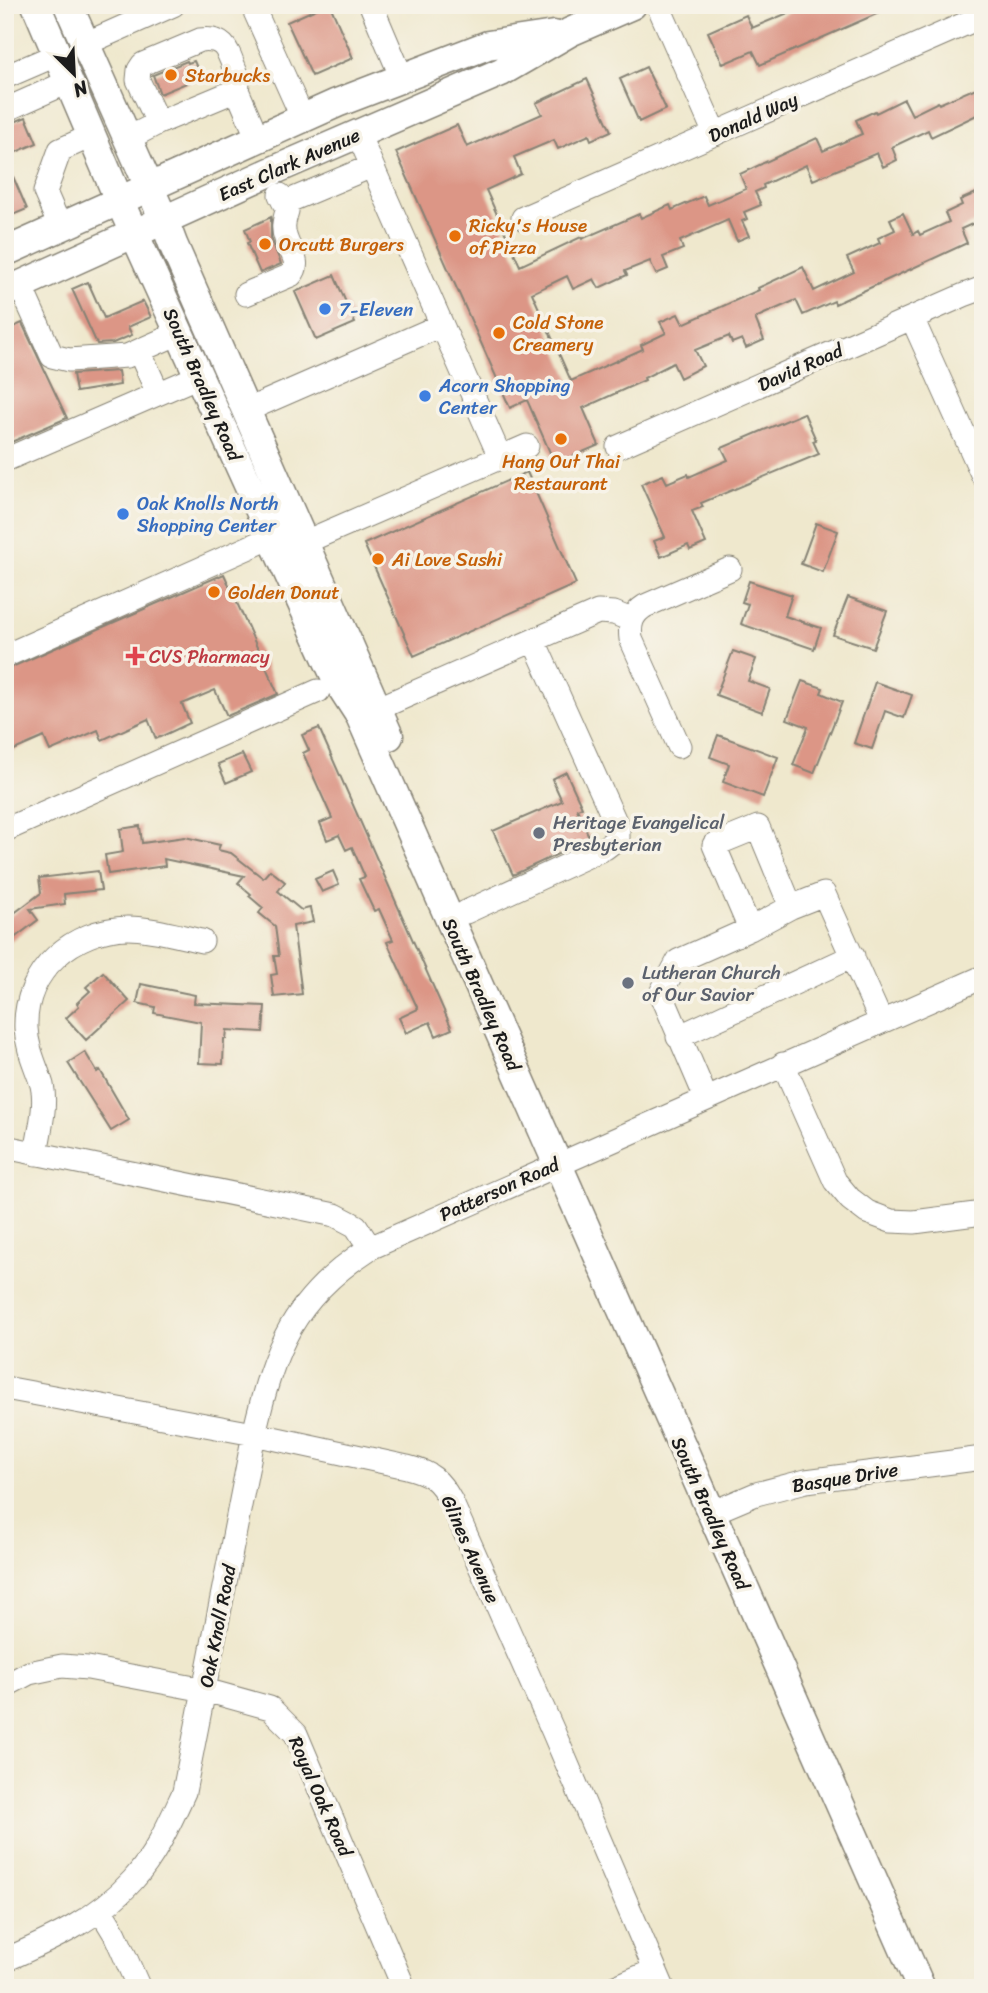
<svg xmlns="http://www.w3.org/2000/svg" width="988" height="1993" font-family="Sriracha,sans-serif">
  <rect width="100%" height="100%" fill="#f7f3e8"/>
  <filter id="ink" filterUnits="userSpaceOnUse"><feTurbulence type="fractalNoise" baseFrequency=".0143" numOctaves="2"/><feDisplacementMap in="SourceGraphic" scale="14" xChannelSelector="R" yChannelSelector="G"/><feConvolveMatrix kernelMatrix="1 2 1 2 8 2 1 2 1" color-interpolation-filters="sRGB"/></filter>
  <filter id="wash" filterUnits="userSpaceOnUse"><feTurbulence type="fractalNoise" baseFrequency=".00686" numOctaves="4" result="noise"/><feDisplacementMap in="SourceGraphic" scale="28" xChannelSelector="R" yChannelSelector="G"/><feGaussianBlur stdDeviation="1.57" result="paint"/><feColorMatrix in="noise" values="0 0 0 0 0 0 0 0 0 0 0 0 0 0 0 0 0 1.4 0 .05"/><feComposite in="paint" operator="in"/></filter>
  <g filter="url(#wash)">
    <rect width="100%" height="100%" fill="#efe8cd"/>
    <g id="blocks">
      <!-- building -->
      <path fill="#dc9686" d="M 325,5 L 330,5 L 353,58 L 312,76 L 287,22 Z
        M 807,5 L 897,5 L 760,65 L 753,51 L 723,64 L 708,32 L 746,15 L 752,28 Z
        M 187,61 L 188,63 L 194,61 L 201,77 L 160,94 L 153,75 Z
        M 646,67 L 666,109 L 639,122 L 620,79 Z
        M 587,79 L 611,131 L 591,140 L 589,135 L 558,149 L 554,140 L 514,157 L 521,174 L 486,190 L 520,266 L 581,237 L 582,239 L 639,214 L 641,218 L 670,205 L 672,210 L 704,196 L 708,205 L 746,189 L 740,174 L 817,138 L 823,151 L 862,134 L 856,120 L 875,111 L 876,113 L 904,99 L 912,115 L 938,102 L 939,104 L 983,85 L 983,112 L 931,137 L 928,130 L 892,147 L 897,160 L 883,167 L 877,153 L 813,180 L 806,165 L 763,185 L 764,188 L 755,192 L 761,205 L 744,212 L 747,219 L 742,221 L 749,236 L 737,241 L 728,220 L 680,241 L 683,249 L 663,257 L 668,269 L 656,274 L 650,261 L 625,271 L 627,275 L 599,288 L 594,279 L 573,289 L 567,276 L 532,293 L 571,381 L 643,349 L 641,345 L 666,333 L 660,322 L 678,314 L 683,324 L 759,290 L 758,288 L 803,267 L 814,291 L 854,272 L 847,258 L 880,243 L 878,238 L 895,230 L 890,219 L 903,213 L 913,234 L 918,231 L 920,235 L 949,222 L 945,213 L 962,205 L 960,200 L 983,190 L 983,219 L 961,229 L 967,243 L 835,304 L 834,301 L 803,315 L 796,300 L 755,318 L 764,340 L 746,348 L 742,339 L 732,343 L 729,336 L 695,350 L 703,366 L 680,378 L 673,363 L 644,378 L 645,380 L 583,408 L 599,445 L 555,464 L 527,400 L 510,408 L 396,152 L 457,125 L 467,147 L 542,114 L 536,103 Z
        M 26,117 L 37,143 L 5,157 L 5,126 Z
        M 5,158 L 27,209 L 10,216 L 5,206 Z
        M 271,217 L 271,238 L 281,264 L 260,273 L 247,243 L 250,242 L 245,229 Z
        M 334,275 L 355,323 L 316,340 L 295,292 Z
        M 88,282 L 104,318 L 143,301 L 151,317 L 128,327 L 132,335 L 113,343 L 97,344 L 72,289 Z
        M 22,323 L 67,418 L 9,443 L 5,435 L 5,331 Z
        M 118,371 L 120,385 L 76,392 L 73,374 Z
        M 804,413 L 816,440 L 813,441 L 819,454 L 701,503 L 703,507 L 692,511 L 706,543 L 690,550 L 688,545 L 661,557 L 654,541 L 665,537 L 641,484 L 663,475 L 667,483 L 688,474 L 689,477 L 728,460 L 722,448 Z
        M 527,472 L 576,584 L 414,656 L 364,544 Z
        M 816,523 L 838,531 L 823,572 L 801,564 Z
        M 224,574 L 278,694 L 227,716 L 215,690 L 182,704 L 190,723 L 156,739 L 148,719 L 102,740 L 98,730 L 50,751 L 44,737 L 5,754 L 5,670 Z
        M 749,581 L 792,595 L 785,616 L 821,628 L 814,649 L 741,624 L 748,604 L 742,602 Z
        M 848,597 L 887,611 L 873,648 L 833,635 Z
        M 733,651 L 756,659 L 748,681 L 770,689 L 762,712 L 716,695 Z
        M 802,681 L 823,688 L 821,693 L 842,702 L 814,773 L 793,765 L 808,727 L 787,719 Z
        M 875,682 L 912,695 L 904,718 L 885,711 L 872,749 L 854,743 Z
        M 319,728 L 452,1029 L 436,1036 L 430,1022 L 406,1033 L 399,1018 L 418,1009 L 387,942 L 393,940 L 379,909 L 374,911 L 359,879 L 365,877 L 352,847 L 346,850 L 339,835 L 327,840 L 320,823 L 332,818 L 303,753 L 309,750 L 302,735 Z
        M 718,735 L 778,757 L 763,797 L 723,782 L 729,764 L 710,757 Z
        M 242,754 L 251,772 L 226,783 L 218,764 Z
        M 566,772 L 582,807 L 577,809 L 590,839 L 513,875 L 493,831 L 562,801 L 552,779 Z
        M 140,826 L 142,843 L 185,837 L 220,845 L 218,850 L 231,853 L 263,878 L 270,870 L 285,882 L 278,891 L 301,910 L 310,908 L 313,922 L 293,926 L 302,994 L 274,997 L 271,975 L 277,974 L 274,956 L 279,956 L 275,926 L 259,913 L 263,908 L 249,896 L 251,894 L 238,883 L 244,876 L 164,859 L 165,866 L 108,874 L 105,855 L 123,852 L 120,829 Z
        M 98,871 L 101,890 L 64,894 L 65,904 L 30,909 L 38,920 L 5,945 L 5,920 L 41,893 L 39,878 Z
        M 333,871 L 339,885 L 322,892 L 315,879 Z
        M 103,972 L 129,1001 L 86,1040 L 66,1018 L 79,1006 L 77,1003 L 90,991 L 86,987 Z
        M 141,984 L 195,995 L 194,1003 L 265,1006 L 263,1032 L 227,1030 L 226,1039 L 224,1039 L 223,1064 L 199,1063 L 201,1022 L 154,1013 L 155,1007 L 137,1003 Z
        M 85,1052 L 97,1072 L 100,1070 L 129,1120 L 111,1131 L 68,1063 Z"/>
    </g>
  </g>
  <g filter="url(#ink)">
    <use href="#blocks" fill-opacity="0" stroke="#868274" stroke-width="2"/>
    <g fill="none" stroke-linecap="round" stroke-linejoin="round">
      <defs>
        <path id="minor" d="M 252,5 L 303,119
          M 371,5 L 402,78
          M 658,5 L 715,134
          M 85,44 L 173,5
          M 5,77 L 56,55
          M 5,110 L 68,82
          M 158,123 L 138,80 L 139,70 L 143,64 L 200,40 C 223,37 227,48 234,67 C 238,76 239,80 237,90
          M 358,134 L 500,457
          M 127,139 L 158,123 L 237,90 L 258,139
          M 280,195 L 284,203 L 372,166
          M 523,218 L 983,16
          M 61,229 L 45,192 L 60,150 L 91,136
          M 20,285 L 52,356 L 69,360 L 127,356 L 179,333
          M 246,294 L 291,275 C 302,263 290,252 286,239 C 282,229 284,221 287,211
          M 912,318 L 983,476
          M 139,351 L 158,393
          M 247,410 L 442,325
          M 618,447 L 964,295 L 983,288
          M 5,460 L 199,376
          M 305,542 L 527,446
          M 5,656 L 272,537
          M 363,715 L 598,612 L 614,613 L 631,620
          M 679,746 L 631,639 C 629,624 632,614 645,606 L 730,569
          M 5,830 L 318,691
          M 466,912 L 605,848 L 618,838 L 618,828 L 534,641
          M 750,929 L 714,845 L 758,827 L 791,907
          M 678,1037 L 853,956
          M 783,1064 L 835,1181 L 850,1199 L 867,1212 L 891,1221 L 914,1222 L 983,1213
          M 706,1098 L 661,993 L 678,961 L 750,929 L 791,907 L 824,894 L 881,1021
          M 5,1147 L 335,1215 L 356,1226 L 370,1248 L 983,977
          M 36,1154 C 39,1133 47,1106 42,1085 C 36,1066 27,1049 26,1028 C 24,971 73,929 128,928 C 152,928 178,936 202,941
          M 5,1388 L 254,1434 L 407,1467 C 431,1473 439,1479 451,1501 L 553,1731 L 663,1988
          M 711,1513 L 756,1494 L 806,1481 L 983,1458
          M 5,1686 L 29,1673 L 62,1666 L 88,1668 L 205,1690 L 270,1708 L 296,1734 L 404,1988
          M 101,1911 L 115,1934 L 139,1988
          M 5,1960 C 51,1940 98,1919 133,1880 C 156,1855 170,1822 184,1792 L 254,1434 C 274,1347 293,1298 370,1248
          M 613,1988 L 655,1970"/>
        <path id="major" d="M 36,5 L 119,200 L 328,661 L 338,682 L 360,716 L 921,1988
          M 68,5 L 164,220 L 173,244 L 389,736
          M 5,252 L 337,103 L 488,45 L 554,35
          M 5,292 L 270,172 L 501,72 L 570,32 L 632,5"/>
      </defs>
      <!-- minor casing -->
      <use href="#minor" stroke="#868274" stroke-width="25"/>
      <!-- major casing -->
      <use href="#major" stroke="#868274" stroke-width="31"/>
      <!-- minor -->
      <use href="#minor" stroke="#fff" stroke-width="23"/>
      <!-- major -->
      <use href="#major" stroke="#fff" stroke-width="28"/>
    </g>
  </g>
  <!-- markers -->
  <g fill="#e8710a" stroke="#f7f3e8" stroke-width="2.5">
    <circle cx="171" cy="75" r="7"/>
    <circle cx="455" cy="236" r="7"/>
    <circle cx="265" cy="244" r="7"/>
    <circle cx="499" cy="333" r="7"/>
    <circle cx="561" cy="439" r="7"/>
    <circle cx="378" cy="559" r="7"/>
    <circle cx="214" cy="592" r="7"/>
  </g>
  <g fill="#3f7fe0" stroke="#f7f3e8" stroke-width="2.5">
    <circle cx="325" cy="309" r="7"/>
    <circle cx="425" cy="396" r="7"/>
    <circle cx="123" cy="514" r="7"/>
  </g>
  <path fill="#e0444e" stroke="#f7f3e8" stroke-width="2.5" d="M131.5 645.5h7v7h7v7h-7v7h-7v-7h-7v-7h7z"/>
  <g fill="#6b7280" stroke="#f7f3e8" stroke-width="2.5">
    <circle cx="539" cy="833" r="7"/>
    <circle cx="628" cy="983" r="7"/>
  </g>
  <g text-anchor="middle" stroke-width="7" stroke-linejoin="round" paint-order="stroke">
    <!-- food labels -->
    <g font-size="19" fill="#c56008" stroke="#f7f3e8" text-anchor="start">
      <text x="185" y="82">Starbucks</text>
      <text x="469" y="232">Ricky's House<tspan x="469" dy="22">of Pizza</tspan></text>
      <text x="279" y="251">Orcutt Burgers</text>
      <text x="513" y="329">Cold Stone<tspan x="513" dy="22">Creamery</tspan></text>
      <text x="561" y="468" text-anchor="middle">Hang Out Thai<tspan x="561" dy="22">Restaurant</tspan></text>
      <text x="392" y="566">Ai Love Sushi</text>
      <text x="228" y="599">Golden Donut</text>
    </g>
    <!-- street labels -->
    <g font-size="19" fill="#1c1c1c" stroke="#f7f3e8">
      <text transform="translate(753 117) rotate(-24)" y="7">Donald Way</text>
      <text transform="translate(289 164) rotate(-24)" y="7">East Clark Avenue</text>
      <text transform="translate(800 367) rotate(-24)" y="7">David Road</text>
      <text transform="translate(203 384) rotate(66)" y="7">South Bradley Road</text>
      <text transform="translate(482 994) rotate(66)" y="7">South Bradley Road</text>
      <text transform="translate(499 1189) rotate(-24)" y="7">Patterson Road</text>
      <text transform="translate(845 1477) rotate(-9)" y="7">Basque Drive</text>
      <text transform="translate(711 1513) rotate(66)" y="7">South Bradley Road</text>
      <text transform="translate(471 1549) rotate(66)" y="7">Glines Avenue</text>
      <text transform="translate(217 1626) rotate(-79)" y="7">Oak Knoll Road</text>
      <text transform="translate(321 1796) rotate(66)" y="7">Royal Oak Road</text>
    </g>
    <!-- shop labels -->
    <g font-size="19" fill="#366cbe" stroke="#f7f3e8" text-anchor="start">
      <text x="339" y="316">7-Eleven</text>
      <text x="439" y="392">Acorn Shopping<tspan x="439" dy="22">Center</tspan></text>
      <text x="137" y="510">Oak Knolls North<tspan x="137" dy="22">Shopping Center</tspan></text>
    </g>
    <!-- health labels -->
    <g font-size="19" fill="#be3a42" stroke="#f7f3e8" text-anchor="start">
      <text x="149" y="663">CVS Pharmacy</text>
    </g>
    <!-- worship labels -->
    <g font-size="19" fill="#5b616d" stroke="#f7f3e8" text-anchor="start">
      <text x="553" y="829">Heritage Evangelical<tspan x="553" dy="22">Presbyterian</tspan></text>
      <text x="642" y="979">Lutheran Church<tspan x="642" dy="22">of Our Savior</tspan></text>
    </g>
  </g>
  <!-- margin -->
  <rect width="988" height="1993" fill="none" stroke="#f7f3e8" stroke-width="28"/>
  <!-- north arrow -->
  <g transform="translate(74 74) rotate(156)" stroke="#f7f3e8" stroke-width="5" paint-order="stroke">
  <path d="M0-5L12 26L0 18L-12 26Z" fill="#1c1c1c"/>
  <text y="-10" font-size="19" font-weight="bold" text-anchor="middle" fill="#1c1c1c">N</text>
  </g>
</svg>
